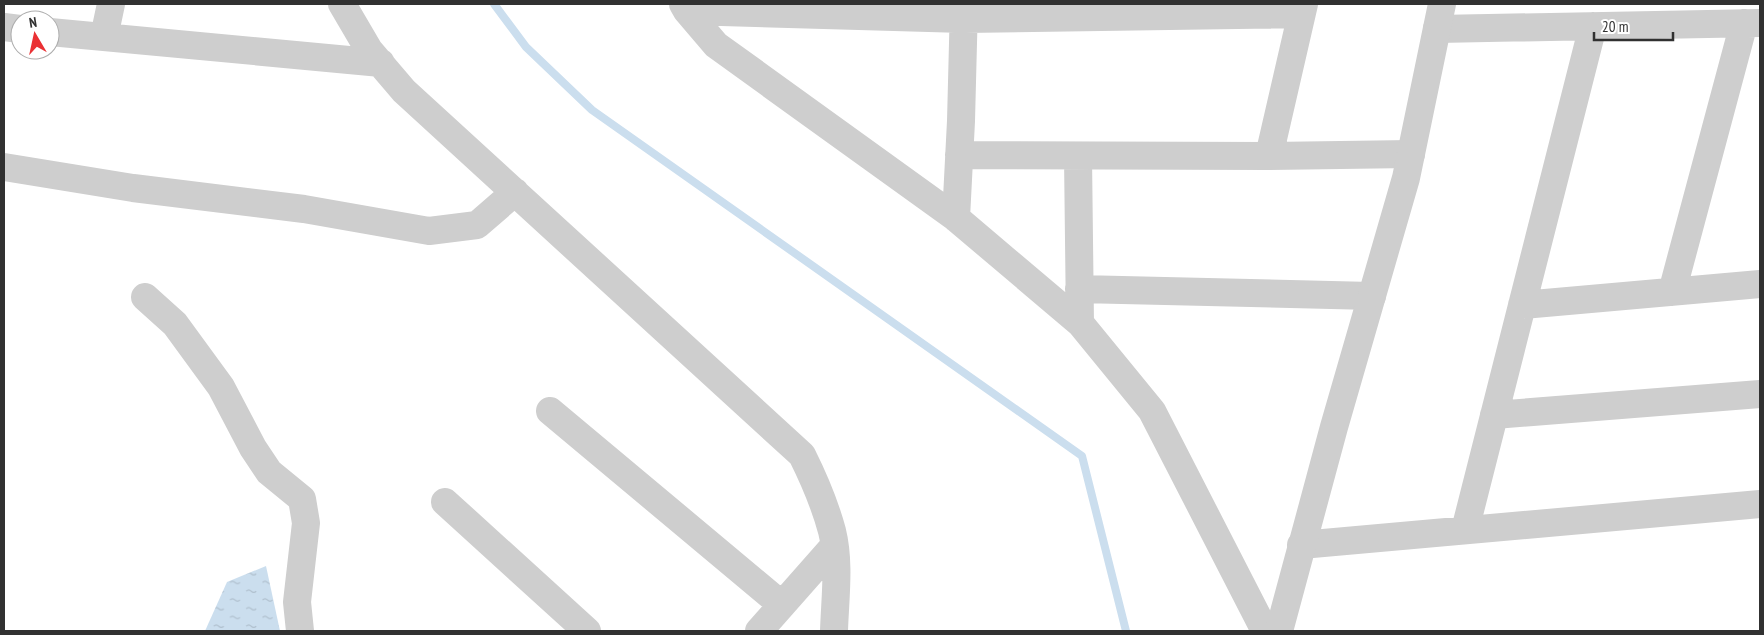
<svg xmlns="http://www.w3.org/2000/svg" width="1764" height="635" font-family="'PT Sans Narrow',sans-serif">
  <defs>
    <pattern id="water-ripples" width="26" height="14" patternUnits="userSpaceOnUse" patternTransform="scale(1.25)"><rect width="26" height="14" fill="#cbdeee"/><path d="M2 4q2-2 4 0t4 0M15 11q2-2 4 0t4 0" fill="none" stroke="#afbfcd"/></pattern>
  </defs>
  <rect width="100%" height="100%" fill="#fff"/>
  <!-- water -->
  <path fill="url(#water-ripples)" d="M 266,566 L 280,631 L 205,631 L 227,582 Z"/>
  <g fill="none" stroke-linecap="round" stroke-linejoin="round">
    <!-- stream -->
    <path stroke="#cbdeee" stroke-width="8" d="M 494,4 L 526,47 L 592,110 L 1082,456 L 1126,631"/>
    <!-- minor -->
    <path stroke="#cecece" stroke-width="28" d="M 342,4 L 369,50 L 404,91 L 802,455 C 814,479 825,505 832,531 C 840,563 835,598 834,631
      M 683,4 L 687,11 L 716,45 L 956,218 L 1080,323
      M 687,11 L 964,19 L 1301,14
      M 4,27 L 20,29
      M 1437,29 L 1760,23
      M 50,32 L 381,63
      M 104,37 L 111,4
      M 959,155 L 1269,156 L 1304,4
      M 1078,156 L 1080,323 L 1152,411 L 1265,631
      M 1269,156 L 1411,154
      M 4,167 L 133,188 L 304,209 L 429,231 L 477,225 L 515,192
      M 956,218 L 961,121 L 964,4
      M 1079,289 L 1372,296
      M 1672,292 L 1744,23
      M 145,297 L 175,324 L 221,387 L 253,448 L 269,472 L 302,499 L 306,523 L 297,602 L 300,631
      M 1522,305 L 1760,284
      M 550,411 L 782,605
      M 1494,415 L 1760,394
      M 445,502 L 587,631
      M 1465,530 L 1593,26
      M 1301,545 L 1760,504
      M 759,631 L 834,546"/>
    <!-- tertiary -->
    <path stroke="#cecece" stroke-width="28" d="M 1279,631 L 1334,427 L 1406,178 L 1442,4"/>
  </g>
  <!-- border -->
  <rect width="1764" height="635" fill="none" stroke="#313131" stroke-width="10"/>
  <!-- north arrow -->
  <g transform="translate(35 35) rotate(351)"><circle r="24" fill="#ffffff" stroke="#adadad"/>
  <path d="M0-4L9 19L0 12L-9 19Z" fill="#ea3134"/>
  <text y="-8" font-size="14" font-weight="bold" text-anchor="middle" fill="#313131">N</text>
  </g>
  <!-- scale -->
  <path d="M1594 32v8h79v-8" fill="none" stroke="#313131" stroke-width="2.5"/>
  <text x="1602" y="32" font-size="15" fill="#313131" stroke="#ffffff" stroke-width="4" paint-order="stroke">20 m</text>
</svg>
